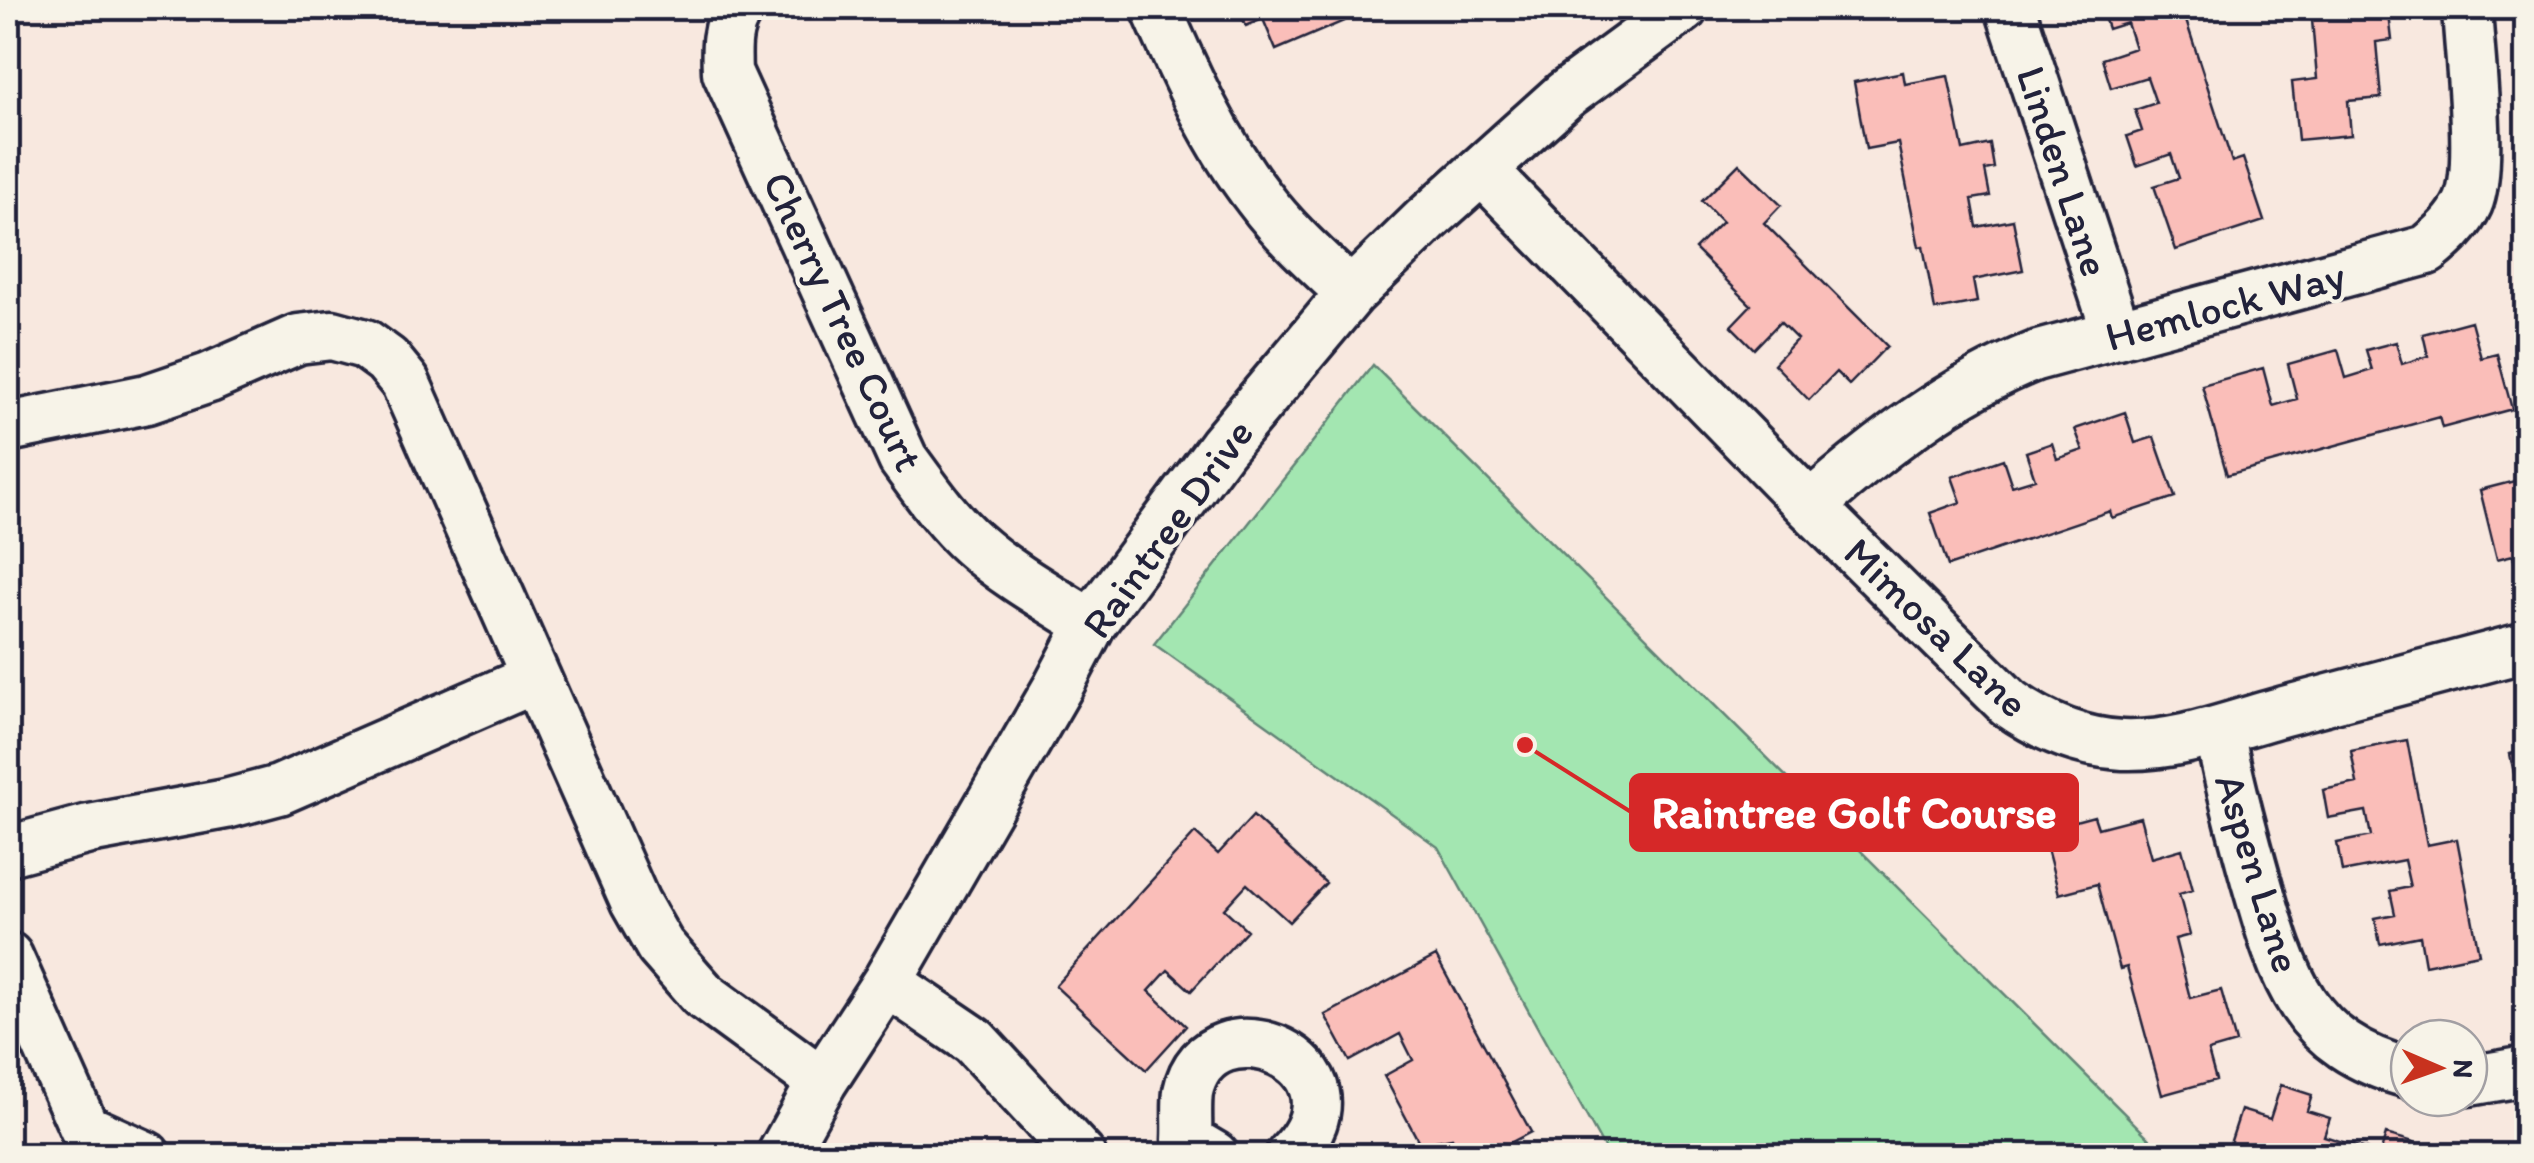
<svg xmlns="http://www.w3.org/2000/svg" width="2534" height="1163" font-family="Itim,sans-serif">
  <rect width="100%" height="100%" fill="#f8e8df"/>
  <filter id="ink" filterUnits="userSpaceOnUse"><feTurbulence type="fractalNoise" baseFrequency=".01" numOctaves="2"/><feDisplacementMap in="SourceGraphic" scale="20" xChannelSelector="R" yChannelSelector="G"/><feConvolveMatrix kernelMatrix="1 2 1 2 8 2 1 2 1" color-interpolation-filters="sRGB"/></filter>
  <g filter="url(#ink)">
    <!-- green -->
    <path fill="#a3e6b1" stroke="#628476" stroke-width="2.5" d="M 1373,365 L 2166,1155 L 1608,1155 L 1438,847 L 1154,644 Z"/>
    <!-- building -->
    <path fill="#fabeb9" stroke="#22223b" stroke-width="2.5" d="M 1238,8 L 1354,8 L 1358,15 L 1276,50 L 1263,19 L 1246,26 Z
      M 2101,8 L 2182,8 L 2232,162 L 2243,158 L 2264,221 L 2176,250 L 2154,186 L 2179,178 L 2171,154 L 2137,166 L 2127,136 L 2142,131 L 2135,110 L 2156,103 L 2147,77 L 2111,88 L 2102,59 L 2135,48 L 2127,23 L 2108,29 Z
      M 2311,8 L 2372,8 L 2373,15 L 2389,14 L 2392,40 L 2376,42 L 2381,98 L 2348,101 L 2351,135 L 2298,140 L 2292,82 L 2317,79 Z
      M 1903,72 L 1905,84 L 1948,76 L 1963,150 L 1990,144 L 1994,168 L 1985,170 L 1990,196 L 1972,199 L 1977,227 L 2013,220 L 2023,270 L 1973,280 L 1977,302 L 1935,310 L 1923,246 L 1919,247 L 1898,143 L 1866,149 L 1854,82 Z
      M 1739,164 L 1781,205 L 1764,223 L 1887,346 L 1849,385 L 1836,372 L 1809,400 L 1774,364 L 1797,339 L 1780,322 L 1754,349 L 1731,326 L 1751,305 L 1695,249 L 1722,222 L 1702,201 Z
      M 2471,321 L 2481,358 L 2497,354 L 2512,409 L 2442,428 L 2439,417 L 2227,475 L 2202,385 L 2263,368 L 2273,406 L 2297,399 L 2288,364 L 2338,350 L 2346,378 L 2372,370 L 2366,350 L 2396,342 L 2402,364 L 2428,356 L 2423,334 Z
      M 2125,412 L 2135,443 L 2154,437 L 2175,497 L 2112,518 L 2110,511 L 1948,566 L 1930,513 L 1961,502 L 1952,477 L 2003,459 L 2012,486 L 2035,479 L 2026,452 L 2052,443 L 2057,459 L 2083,450 L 2075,429 Z
      M 2526,478 L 2526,575 L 2518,577 L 2513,555 L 2497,559 L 2480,490 Z
      M 2407,740 L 2427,845 L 2457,839 L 2479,954 L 2425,965 L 2420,936 L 2380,944 L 2375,918 L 2395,914 L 2390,891 L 2410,887 L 2404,860 L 2342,872 L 2337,843 L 2371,836 L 2366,811 L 2328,818 L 2323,790 L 2357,783 L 2351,751 Z
      M 2526,750 L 2526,805 L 2521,807 L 2510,754 Z
      M 1253,816 L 1326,883 L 1289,922 L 1247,884 L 1224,909 L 1247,930 L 1191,991 L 1168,970 L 1149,991 L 1186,1026 L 1146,1070 L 1055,986 L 1195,833 L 1218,854 Z
      M 2094,816 L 2098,828 L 2140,817 L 2151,858 L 2182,849 L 2193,890 L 2179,894 L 2190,935 L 2175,939 L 2190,998 L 2221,990 L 2236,1043 L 2208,1051 L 2216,1080 L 2162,1095 L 2127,967 L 2120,969 L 2097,884 L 2059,894 L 2042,830 Z
      M 1436,956 L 1531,1132 L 1506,1145 L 1511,1156 L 1462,1156 L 1452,1138 L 1420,1144 L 1384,1076 L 1413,1060 L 1400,1034 L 1350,1061 L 1325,1015 Z
      M 2281,1085 L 2312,1095 L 2307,1111 L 2330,1118 L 2324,1136 L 2380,1154 L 2386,1134 L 2414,1142 L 2410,1156 L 2226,1156 L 2241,1110 L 2270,1119 Z
      M 2526,1141 L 2526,1156 L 2517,1156 L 2515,1144 Z"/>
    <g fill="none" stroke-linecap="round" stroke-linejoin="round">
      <defs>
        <path id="minor" d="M 739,8 C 725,27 726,49 727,72 L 903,459 C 925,489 946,520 973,544 C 1009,576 1051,599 1091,624
          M 1156,8 C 1185,74 1214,140 1259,198 C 1285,233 1319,263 1351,293
          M 2010,8 L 2117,334
          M 1483,171 L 1810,506 L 2009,703 C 2043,727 2080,743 2123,745 C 2180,747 2234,724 2288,710 C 2367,689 2447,668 2526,647
          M 8,427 L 147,399 L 209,378 L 298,339 L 332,335 L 365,344 L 387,360 L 405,382 L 635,902 L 660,946 L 703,995 L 822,1082
          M 1810,506 C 1878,447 1951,389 2035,356 L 2427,250 C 2443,237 2459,223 2468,203 C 2484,166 2469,53 2467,8
          M 2219,731 C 2229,782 2242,831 2256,881 C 2283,976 2302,1046 2409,1073
          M 8,851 L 89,829 L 226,804 L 279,790 L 536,678
          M 8,957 L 84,1128 L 146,1156
          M 887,982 L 974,1041 L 1081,1156
          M 2469,1081 L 2526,1071
          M 781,1156 L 822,1082 L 887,982 L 1059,685 L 1091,624 L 1222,447 L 1351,293 L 1426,220 L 1565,95 L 1683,8
          M 1214,1156 L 1187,1140 C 1188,1125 1186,1107 1188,1092 C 1208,993 1380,1063 1290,1156"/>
      </defs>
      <!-- minor casing -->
      <use href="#minor" stroke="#22223b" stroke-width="55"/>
      <!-- minor -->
      <use href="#minor" stroke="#f7f3e8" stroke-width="48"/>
    </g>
  </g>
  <g text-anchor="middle" stroke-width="8" stroke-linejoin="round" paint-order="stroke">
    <!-- street labels -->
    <g font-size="42" fill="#22223b" stroke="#f7f3e8">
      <text transform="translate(2064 171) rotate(72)" y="15">Linden Lane</text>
      <text transform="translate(2225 305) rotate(-15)" y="15">Hemlock Way</text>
      <text transform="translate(844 321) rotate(65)" y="15">Cherry Tree Court</text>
      <text transform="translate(1167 528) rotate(-54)" y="15">Raintree Drive</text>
      <text transform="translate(1937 627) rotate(44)" y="15">Mimosa Lane</text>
      <text transform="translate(2259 873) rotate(73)" y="15">Aspen Lane</text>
    </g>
  </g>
  <!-- callouts -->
  <path fill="none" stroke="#d62828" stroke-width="4" d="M1525 745L1631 812"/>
  <circle fill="#d62828" stroke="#f7f3e8" stroke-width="4" cx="1525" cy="745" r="10"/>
  <rect fill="#d62828" stroke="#d62828" stroke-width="4" x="1631" y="775" width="446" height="75" rx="10"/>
  <g font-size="45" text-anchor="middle" font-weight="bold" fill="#fff">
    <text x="1854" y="828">Raintree Golf Course</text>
  </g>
  <!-- margin -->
  <rect width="2534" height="1163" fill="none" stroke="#f7f3e8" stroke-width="40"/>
  <rect x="20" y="20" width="2494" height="1123" fill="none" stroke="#22223b" stroke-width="4" filter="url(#ink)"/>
  <!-- north arrow -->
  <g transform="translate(2439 1068) rotate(92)"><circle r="48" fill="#f7f3e8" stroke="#a29fa3" stroke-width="2.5"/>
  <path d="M0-8L18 38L0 25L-18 38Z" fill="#c8321e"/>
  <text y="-15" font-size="28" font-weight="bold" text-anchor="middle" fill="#22223b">N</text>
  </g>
</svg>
